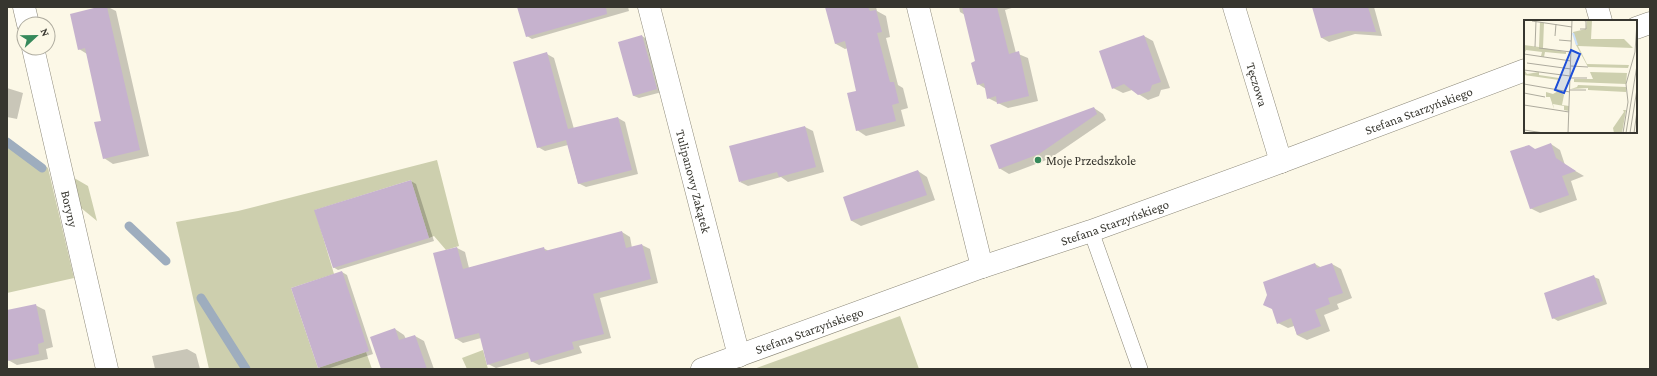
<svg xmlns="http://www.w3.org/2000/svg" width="1657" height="376" font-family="'Crimson Pro',serif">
  <rect width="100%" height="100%" fill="#fcf8e7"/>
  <!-- green -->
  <path fill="#cdcfae" d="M 7,137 L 48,168 L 74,278 L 7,293 Z
    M 437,160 L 459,246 L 446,250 L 434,236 L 429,238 L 411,180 L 315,210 L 334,274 L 291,288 L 318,368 L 366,352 L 372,369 L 209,369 L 176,222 L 238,211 Z
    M 69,175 L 88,186 L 97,221 L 75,203 Z
    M 900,316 L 919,369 L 754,369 Z
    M 483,350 L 488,369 L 467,369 L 462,358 Z"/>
  <!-- shadow -->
  <path fill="#0003" d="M 102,7 L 108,7 L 116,11 L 149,156 L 113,164 L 104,158 L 102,121 L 87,54 L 79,49 Z
    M 518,7 L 628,7 L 629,11 L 532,39 L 527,36 Z
    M 826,7 L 876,7 L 877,11 L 886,16 L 890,37 L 886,38 L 898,85 L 903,88 L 908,108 L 901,110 L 905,126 L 866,136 L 857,130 L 857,92 L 848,48 L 845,49 L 836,44 Z
    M 959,7 L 1015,7 L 1005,10 L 1016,53 L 1028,58 L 1038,101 L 1008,108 L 988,98 L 986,89 L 978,84 L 976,62 L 965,15 L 960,12 Z
    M 1313,7 L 1374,7 L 1382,36 L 1355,34 L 1329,42 L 1322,38 Z
    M 642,36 L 647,39 L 662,92 L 639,98 L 634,96 L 619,43 Z
    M 1144,36 L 1153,41 L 1170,88 L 1161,90 L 1159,96 L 1148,100 L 1132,90 L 1123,93 L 1113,88 Z
    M 547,54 L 554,58 L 574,129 L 618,118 L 625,122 L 638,174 L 586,187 L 578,183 L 568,145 L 545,151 L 538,147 Z
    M 7,88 L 23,93 L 17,119 L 7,117 Z
    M 1094,108 L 1103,114 L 1106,120 L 1049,159 L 1009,174 L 999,168 Z
    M 805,127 L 813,131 L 824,172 L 788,182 L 781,177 L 748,186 L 740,182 Z
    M 1551,144 L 1560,150 L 1565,165 L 1584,176 L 1571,181 L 1577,200 L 1540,213 L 1530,208 L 1536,150 Z
    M 918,171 L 927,177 L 935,200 L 861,226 L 852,221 L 844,198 Z
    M 411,181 L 416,184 L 434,241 L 338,270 L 333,267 Z
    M 622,232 L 630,237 L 632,248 L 642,245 L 650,249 L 658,283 L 600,298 L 611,338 L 579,346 L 582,353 L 539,365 L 531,361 L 531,358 L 496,368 L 488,364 L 481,338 L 463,343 L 455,338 L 457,248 L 465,252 L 469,268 L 543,248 L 549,251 Z
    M 1315,264 L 1322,268 L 1332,264 L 1341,269 L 1352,298 L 1337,304 L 1339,309 L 1324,315 L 1330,331 L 1307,340 L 1297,335 L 1294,326 L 1288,328 L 1278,323 L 1274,310 L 1264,304 Z
    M 342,272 L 347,275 L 373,354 L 327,369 L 321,369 L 319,367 Z
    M 1594,277 L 1599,279 L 1607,304 L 1558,321 L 1553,318 Z
    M 35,305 L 45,310 L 53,347 L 46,349 L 48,359 L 17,365 L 8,360 L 7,358 L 7,311 Z
    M 395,329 L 404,335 L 406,339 L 415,336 L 424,341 L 434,369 L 382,369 Z
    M 187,349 L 196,354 L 200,369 L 155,369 L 152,356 Z"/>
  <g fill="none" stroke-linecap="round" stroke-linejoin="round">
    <!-- stream -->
    <path stroke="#9eadbe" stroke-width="9" d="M 7,142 L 42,168
      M 129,226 L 166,261
      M 201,298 L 246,369"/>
  </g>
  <!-- building -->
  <path fill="#c6b2ce" d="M 98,7 L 107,7 L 140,150 L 103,159 L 94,122 L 101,121 L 85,48 L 78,50 L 70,14 Z
    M 517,7 L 606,7 L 607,14 L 526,37 Z
    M 825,7 L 868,7 L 870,11 L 876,10 L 882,32 L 877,33 L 890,82 L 894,82 L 899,103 L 892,105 L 896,121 L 856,131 L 847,93 L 856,91 L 845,41 L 835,44 Z
    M 962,7 L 997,7 L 1009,54 L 1019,51 L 1029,96 L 997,104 L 996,96 L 987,99 L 984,83 L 977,85 L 971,63 L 975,61 Z
    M 1312,7 L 1368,7 L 1376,32 L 1347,31 L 1321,38 Z
    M 642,35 L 657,89 L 633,96 L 618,42 Z
    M 1144,35 L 1161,82 L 1152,85 L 1150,91 L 1138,95 L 1124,84 L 1112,89 L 1099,51 Z
    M 547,52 L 568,129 L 618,117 L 632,170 L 578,184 L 566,140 L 537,148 L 513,62 Z
    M 1094,107 L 1097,114 L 1039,154 L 999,169 L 990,145 Z
    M 805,126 L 816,167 L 779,177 L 777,172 L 739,182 L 729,146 Z
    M 1551,143 L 1556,158 L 1576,171 L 1562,176 L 1569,195 L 1530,209 L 1510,151 L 1529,145 L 1535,149 Z
    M 918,170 L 927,195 L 851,221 L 843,197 Z
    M 411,180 L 429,238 L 333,268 L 314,210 Z
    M 622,231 L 626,248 L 642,244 L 651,279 L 593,294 L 604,334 L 572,342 L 574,349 L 531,362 L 528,352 L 487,365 L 479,333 L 455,339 L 433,253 L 457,247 L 463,269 L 544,247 L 545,251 Z
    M 1315,263 L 1317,268 L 1332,263 L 1343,293 L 1328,298 L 1330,304 L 1315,310 L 1321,326 L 1297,335 L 1291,318 L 1277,324 L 1272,309 L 1263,305 L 1267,295 L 1263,282 Z
    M 342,271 L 369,351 L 318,368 L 291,288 Z
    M 1594,275 L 1603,301 L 1552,319 L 1544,293 Z
    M 36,304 L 44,342 L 38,344 L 39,354 L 7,361 L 7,310 Z
    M 395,328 L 399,340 L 415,335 L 427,369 L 381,369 L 370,337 Z"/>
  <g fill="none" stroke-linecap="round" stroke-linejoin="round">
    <defs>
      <path id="service" d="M 1091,231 L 1140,369"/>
      <g id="minor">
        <path d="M 24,7 L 28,24"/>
        <path id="s1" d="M 649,7 L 739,356"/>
        <path d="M 918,7 L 982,267"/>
        <path id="s2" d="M 1234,7 L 1281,162"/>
        <path d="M 1597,7 L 1601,21"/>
        <path id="s3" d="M 33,48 L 107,369"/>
      </g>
      <g id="tertiary">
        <path d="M 1636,28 L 1650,23"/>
        <path id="s4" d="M 702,369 L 982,267 L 1091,231 L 1281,162 L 1525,70"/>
      </g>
    </defs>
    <!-- service casing -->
    <use href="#service" stroke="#8c8879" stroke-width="16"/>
    <!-- minor casing -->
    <use href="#minor" stroke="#8c8879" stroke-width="23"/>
    <!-- tertiary casing -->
    <use href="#tertiary" stroke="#8c8879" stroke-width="23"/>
    <!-- service -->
    <use href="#service" stroke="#fff" stroke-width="15"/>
    <!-- minor -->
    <use href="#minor" stroke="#fff" stroke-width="22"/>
    <!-- tertiary -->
    <use href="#tertiary" stroke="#fff" stroke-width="22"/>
  </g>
  <!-- markers -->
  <circle fill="#36895b" stroke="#fcf8e7" stroke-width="1.5" cx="1038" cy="160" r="4"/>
  <g text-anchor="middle" stroke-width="4" stroke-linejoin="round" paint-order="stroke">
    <!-- street labels -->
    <g font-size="13" fill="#37362f" stroke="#fcf8e7">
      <text dy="5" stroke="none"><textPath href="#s2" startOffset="81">Tęczowa</textPath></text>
      <text dy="5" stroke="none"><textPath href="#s4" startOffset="762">Stefana Starzyńskiego</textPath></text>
      <text dy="5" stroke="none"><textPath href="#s1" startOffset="180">Tulipanowy Zakątek</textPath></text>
      <text dy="5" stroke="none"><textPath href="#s3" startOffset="165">Boryny</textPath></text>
      <text dy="5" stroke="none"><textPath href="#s4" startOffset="438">Stefana Starzyńskiego</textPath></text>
      <text dy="5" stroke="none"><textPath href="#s4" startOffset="114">Stefana Starzyńskiego</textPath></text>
    </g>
    <!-- poi labels -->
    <g font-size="13" fill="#37362f" stroke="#fcf8e7" text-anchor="start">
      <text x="1046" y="165">Moje Przedszkole</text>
    </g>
  </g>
  <!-- overview -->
  <g transform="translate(1524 20)">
    <rect width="113" height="113" fill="#fcf8e7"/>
    <path d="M 63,0 L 68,0 L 67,19 L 100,19 L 109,28 L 54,26 L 63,44 L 105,45 L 104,48 L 64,47 L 52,25 L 49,12 L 62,9 ZM 16,2 L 20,3 L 19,28 L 42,32 L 42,34 L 21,32 L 20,37 L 17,36 L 18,32 L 2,30 L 0,34 L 0,25 L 15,27 ZM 1,51 L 3,54 L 15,52 L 15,55 L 35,58 L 35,60 L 0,55 ZM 66,52 L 103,53 L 102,64 L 50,62 L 50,59 L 69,59 ZM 54,65 L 102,67 L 102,72 L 64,70 L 64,68 L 47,69 L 53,67 ZM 36,70 L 40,75 L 38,85 L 45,86 L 45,91 L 40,90 L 40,86 L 29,84 L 30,89 L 26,77 L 22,77 L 22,72 L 29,74 ZM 99,90 L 102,90 L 98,113 L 90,113 L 89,108 L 100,92 Z" fill="#cdcfae"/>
    <path fill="none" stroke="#cae0fc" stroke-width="2" d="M 49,13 L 53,25"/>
    <path fill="none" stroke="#adaa9d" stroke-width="1" d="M 8,1 L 48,7M 56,9 L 62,9 L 62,1 L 58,0M 31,16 L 32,4M 35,20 L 47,21M 11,27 L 12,1M 15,28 L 47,32M 0,34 L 47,41M 3,43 L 47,49M 47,46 L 64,47M 0,50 L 46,56M 46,58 L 63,58M 0,64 L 46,72M 46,70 L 62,70M 0,73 L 21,77M 0,85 L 45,92M 0,110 L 20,113M 44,113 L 48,0M 99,113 L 104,82 L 102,64 L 111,32 L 113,2M 102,113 L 113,45M 106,113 L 113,69M 110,113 L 113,91"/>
    <path fill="#1d4ed8" fill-opacity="0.15" stroke="#1d4ed8" stroke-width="2" d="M 47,30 L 56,34 L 40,73 L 31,70 Z"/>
    <rect width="113" height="113" fill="none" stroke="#37362f" stroke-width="2"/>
  </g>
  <!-- border -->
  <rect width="1657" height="376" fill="none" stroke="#37362f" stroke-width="16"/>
  <!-- north arrow -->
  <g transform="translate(36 36) rotate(68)"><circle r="19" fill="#fcf8e7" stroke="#adaa9d"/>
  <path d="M0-3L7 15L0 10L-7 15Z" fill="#36895b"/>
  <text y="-6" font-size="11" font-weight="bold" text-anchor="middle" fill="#37362f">N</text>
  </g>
</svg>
